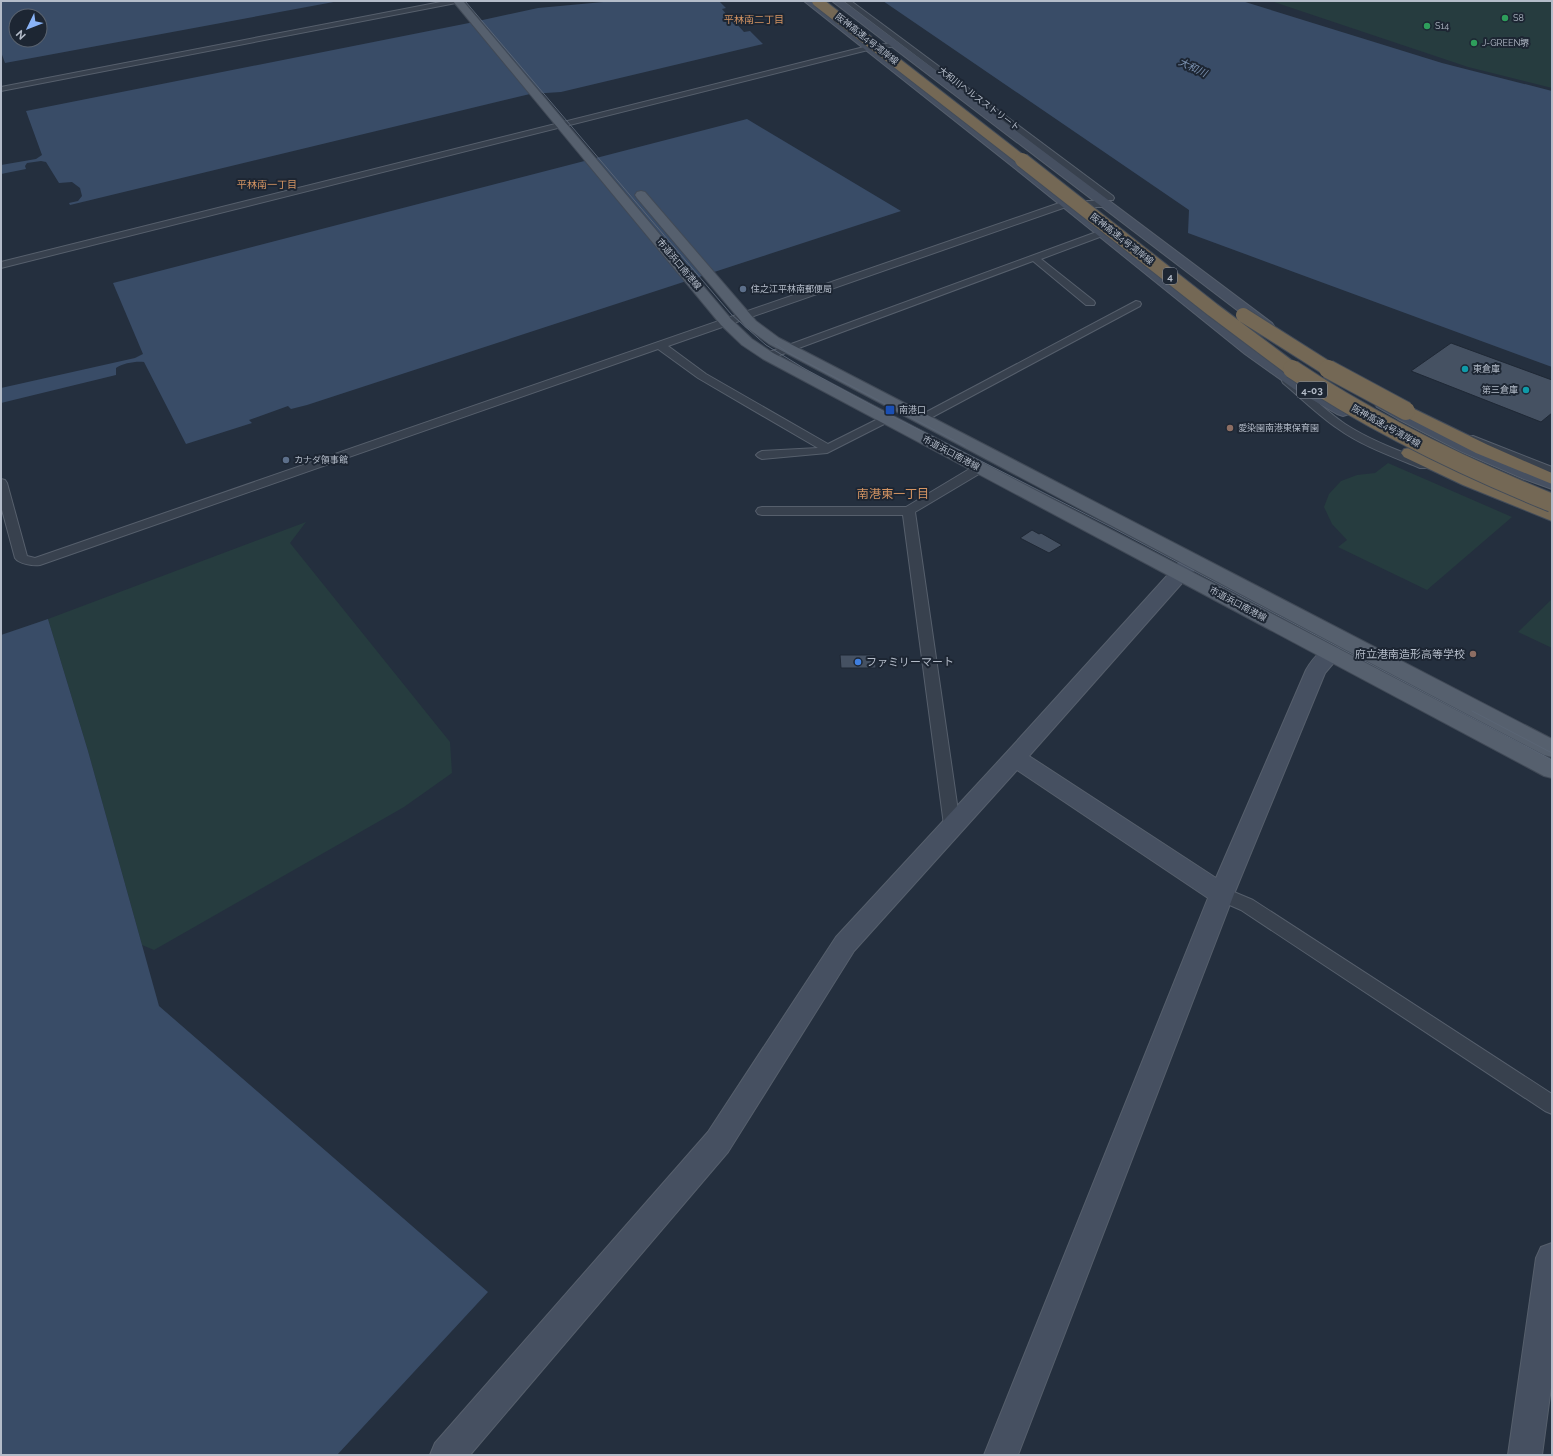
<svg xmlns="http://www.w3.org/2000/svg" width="1553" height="1456" font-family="Raleway,'Noto Sans JP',sans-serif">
  <rect width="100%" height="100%" fill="#242f3e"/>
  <!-- green -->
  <path fill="#263c3f" d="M 1271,1 L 1552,1 L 1552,88 L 1468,67 Z
    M 1388,463 L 1512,517 L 1427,590 L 1338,547 L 1347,540 L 1332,524 L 1324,507 L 1329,494 L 1341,481 L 1357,475 L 1375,473 Z
    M 306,522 L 290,543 L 450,742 L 452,773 L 404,807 L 154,950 L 142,945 L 88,751 L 48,619 Z
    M 1552,599 L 1552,648 L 1518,632 Z"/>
  <!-- water -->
  <path fill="#394c67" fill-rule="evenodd" d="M 1,1 L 339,1 L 5,63 L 1,52 ZM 16,16 L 40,16 L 40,40 L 16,40 Z
    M 614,1 L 719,1 L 726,8 L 722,9 L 727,15 L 734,15 L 738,19 L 733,20 L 744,32 L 750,31 L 763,44 L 561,92 L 530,94 L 70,205 L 69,203 L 78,201 L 82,196 L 80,188 L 72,182 L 59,183 L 46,162 L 41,161 L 27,163 L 25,166 L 26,169 L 1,174 L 1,165 L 36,159 L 42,155 L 26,111 L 469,23 L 538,8 Z
    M 883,1 L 1242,1 L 1442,63 L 1552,91 L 1552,367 L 1188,233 L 1189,210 Z
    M 747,119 L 901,211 L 307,405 L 291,409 L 288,406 L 249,420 L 252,423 L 186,444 L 144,362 C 136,361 123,363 116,368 L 116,375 L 1,403 L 1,388 L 135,358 L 143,354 L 113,283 Z
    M 48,619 L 88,751 L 159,1006 L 488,1292 L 337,1455 L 1,1455 L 1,635 Z"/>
  <!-- building -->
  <path fill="#455162" stroke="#1f2835" d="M 1451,343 L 1552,380 L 1552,413 L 1541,422 L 1411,371 Z
    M 1032,530 L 1039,534 L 1041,533 L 1062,545 L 1049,553 L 1020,538 Z
    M 840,655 L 875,655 L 876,668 L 841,668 Z"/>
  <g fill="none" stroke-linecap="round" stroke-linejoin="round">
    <defs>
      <path id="street" d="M 446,1 L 459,1 L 456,3 L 1,91 L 1,87 Z
        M 844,1 L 851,1 L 1113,196 L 1114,198 L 1113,200 L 1107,200 Z
        M 895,43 L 898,45 L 897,46 L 868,50 L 1,268 L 1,262 L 868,46 Z
        M 1065,201 L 1104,201 L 1108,204 L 1104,207 L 1066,207 L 668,346 L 706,374 L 828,444 L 882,417 L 890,417 L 892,419 L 890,421 L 827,453 L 762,459 L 758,457 L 756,455 L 758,453 L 762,451 L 818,448 L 698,378 L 658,349 L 40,565 C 33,566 19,564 15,558 L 1,506 L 1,479 L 5,480 L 7,483 L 27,556 L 35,558 Z
        M 1102,230 L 1107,233 L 1105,235 L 1041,259 L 1094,301 L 1095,303 L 1094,305 L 1086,305 L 1033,261 L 772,358 L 764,358 L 763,356 L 764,354 Z
        M 1136,301 L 1140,302 L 1141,304 L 1140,306 L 925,421 L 917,421 L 915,419 L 917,417 Z
        M 1287,378 L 1291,379 C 1309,394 1326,411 1345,424 C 1371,441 1400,451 1428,462 L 1430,465 L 1428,468 L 1420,468 C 1391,456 1362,446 1337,428 C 1318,415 1301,398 1283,383 L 1282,381 L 1283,379 Z
        M 1473,436 L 1552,467 L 1552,475 L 1469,441 L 1467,439 L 1469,437 Z
        M 980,464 L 984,465 L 986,468 L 984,471 L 915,512 L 960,825 L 958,829 L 952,831 L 946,829 L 944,825 L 903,515 L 762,515 L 758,514 L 756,511 L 758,508 L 762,507 L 906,507 L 976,465 Z
        M 1222,887 L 1253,900 L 1552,1094 L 1552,1114 L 1545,1111 L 1241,910 L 1216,899 L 1214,894 L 1216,889 Z"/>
      <path id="secondary" d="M 804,1 L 815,1 L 1030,168 L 1255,348 L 1306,383 L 1349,408 L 1351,411 L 1349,414 L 1343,416 L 1337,414 L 1294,389 L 1245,354 L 1022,174 Z
        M 832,1 L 843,1 L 1272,323 L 1274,326 L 1272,329 L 1267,330 L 1262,329 Z
        M 1383,399 L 1389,401 L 1472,443 L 1552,478 L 1552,489 L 1524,479 L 1460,451 L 1398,419 L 1377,407 L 1375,404 L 1377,401 Z
        M 1191,555 L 1198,557 L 1201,561 L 1198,565 L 1029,756 L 1216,878 L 1306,670 C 1313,658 1324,644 1339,648 L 1342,653 L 1325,673 L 1234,894 L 1018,1455 L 984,1455 L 1208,898 L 1017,770 L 854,951 L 728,1152 L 470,1455 L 430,1455 L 435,1443 L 708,1132 L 836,937 L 1007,752 L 1184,557 Z
        M 1552,1243 L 1552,1380 L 1542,1455 L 1508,1455 L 1536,1258 L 1541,1247 Z"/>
      <path id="primary" d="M 453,1 L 463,1 L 731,319 L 752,339 L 773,353 L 1552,760 L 1552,778 L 1544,776 L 763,359 L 742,345 L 721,325 Z
        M 641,191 L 645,192 L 756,321 L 779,338 L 1552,739 L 1552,757 L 1544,755 L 769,344 L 746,327 L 637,198 L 635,195 L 637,192 Z"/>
      <path id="highway" d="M 1406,406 L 1412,408 L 1488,445 L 1552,473 L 1552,484 L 1476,453 L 1400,414 L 1398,411 L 1400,408 Z
        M 1410,448 L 1552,509 L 1552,521 L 1463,485 L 1404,457 L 1401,453 L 1404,449 Z"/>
    </defs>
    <!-- street casing -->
    <use href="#street" stroke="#565f6c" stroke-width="2"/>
    <!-- secondary casing -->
    <use href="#secondary" stroke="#565f6c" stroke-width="2"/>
    <!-- primary casing -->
    <use href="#primary" stroke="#414a57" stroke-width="2"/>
    <!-- highway casing -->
    <use href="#highway" stroke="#434c59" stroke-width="2"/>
    <!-- street -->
    <use href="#street" fill="#38414e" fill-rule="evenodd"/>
    <!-- secondary -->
    <use href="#secondary" fill="#465061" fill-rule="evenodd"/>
    <!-- primary -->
    <use href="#primary" fill="#56606e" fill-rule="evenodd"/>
    <!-- highway -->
    <use href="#highway" fill="#746855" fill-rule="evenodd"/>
    <!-- tram -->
    <path stroke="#5a6575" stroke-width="1" d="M 465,1 L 731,314 L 766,345 L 805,369 L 888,414 L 1111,527 L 1552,760
      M 775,344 L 787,352 L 965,446
      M 1472,711 L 1552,753"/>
    <defs>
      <path id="highway-bridge-far2" d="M 817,1 L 1023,161"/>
      <path id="highway-bridge-far1" d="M 1022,160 L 1213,310 L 1293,370
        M 1243,315 L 1330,370"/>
      <path id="highway-bridge" d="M 1292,369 C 1374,424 1461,466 1552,503
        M 1328,369 L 1406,411"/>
    </defs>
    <!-- highway-bridge-far2 casing -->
    <use href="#highway-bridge-far2" stroke="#434c59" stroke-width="12" stroke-linecap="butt"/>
    <!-- highway-bridge-far1 casing -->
    <use href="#highway-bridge-far1" stroke="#434c59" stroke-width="16" stroke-linecap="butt"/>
    <!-- highway-bridge casing -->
    <use href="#highway-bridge" stroke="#434c59" stroke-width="20" stroke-linecap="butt"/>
    <!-- highway-bridge-far2 -->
    <use href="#highway-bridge-far2" stroke="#746855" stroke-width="10"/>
    <!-- highway-bridge-far1 -->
    <use href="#highway-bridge-far1" stroke="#746855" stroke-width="14"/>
    <!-- highway-bridge -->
    <use href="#highway-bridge" stroke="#746855" stroke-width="18"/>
  </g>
  <!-- markers -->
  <g fill="#2e9e5b" stroke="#1d2633" stroke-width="1.5">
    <circle cx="1505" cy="18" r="4"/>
    <circle cx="1427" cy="26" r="4"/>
    <circle cx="1474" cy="43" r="4"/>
  </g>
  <g fill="#5c6f8a" stroke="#1d2633" stroke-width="1.5">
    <circle cx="743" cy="289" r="4"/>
    <circle cx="286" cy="460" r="4"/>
  </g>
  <g fill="#0f9aa8" stroke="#1d2633" stroke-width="1.5">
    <circle cx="1465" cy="369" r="4"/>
    <circle cx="1526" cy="390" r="4"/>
  </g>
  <rect fill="#1a4fb4" stroke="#1d2633" stroke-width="1.5" x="885" y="405" width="10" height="10" rx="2"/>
  <g fill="#8d6e63" stroke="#1d2633" stroke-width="1.5">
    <circle cx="1230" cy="428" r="4"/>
    <circle cx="1473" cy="654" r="4"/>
  </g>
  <circle fill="#3f7fe0" stroke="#1d2633" stroke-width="1.5" cx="858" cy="662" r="4"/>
  <g text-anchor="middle" stroke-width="4" stroke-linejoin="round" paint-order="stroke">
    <!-- far-poi labels -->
    <g font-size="9" fill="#b4bcc9" stroke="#1d2633" text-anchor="start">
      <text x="1513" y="21">S8</text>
      <text x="1435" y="29">S14</text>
      <text x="1482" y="46">J-GREEN堺</text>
      <text x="751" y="292">住之江平林南郵便局</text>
      <text x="1473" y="372">東倉庫</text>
      <text x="1518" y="393" text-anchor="end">第三倉庫</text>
      <text x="899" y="413">南港口</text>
      <text x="1238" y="431">愛染園南港東保育園</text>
      <text x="294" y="463">カナダ領事館</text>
    </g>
    <!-- far-street labels -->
    <g font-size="9" fill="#b4bcc9" stroke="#1d2633">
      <text transform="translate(867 39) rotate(38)" y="3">阪神高速4号湾岸線</text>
      <text transform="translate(979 99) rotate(37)" y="3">大和川ヘルスストリート</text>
      <text transform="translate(1122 239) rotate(38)" y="3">阪神高速4号湾岸線</text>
      <text transform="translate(679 264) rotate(50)" y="3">市道浜口南港線</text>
      <text transform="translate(1386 426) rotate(29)" y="3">阪神高速4号湾岸線</text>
      <text transform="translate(951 453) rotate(28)" y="3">市道浜口南港線</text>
      <text transform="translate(1238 604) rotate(28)" y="3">市道浜口南港線</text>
    </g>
    <!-- far-neighbourhood labels -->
    <g font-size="10" fill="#d59563" stroke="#1d2633">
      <text x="754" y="23">平林南二丁目</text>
      <text x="267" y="188">平林南一丁目</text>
    </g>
    <!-- far-water labels -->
    <g font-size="10" font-style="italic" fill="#7c92b1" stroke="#1d2633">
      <text transform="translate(1193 67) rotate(25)" y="4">大和川</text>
    </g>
    <!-- shield labels -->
    <g fill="#1d2633" stroke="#878f9c" stroke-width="1">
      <rect x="1163" y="268" width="14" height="16" rx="3"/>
      <rect x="1297" y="382" width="30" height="16" rx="3"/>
    </g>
    <g font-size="10" font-weight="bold" fill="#b4bcc9">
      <text x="1170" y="280">4</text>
      <text x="1312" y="394">4-03</text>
    </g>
    <!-- poi labels -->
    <g font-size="11" fill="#b4bcc9" stroke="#1d2633" text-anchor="end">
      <text x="1465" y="658">府立港南造形高等学校</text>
      <text x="866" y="666" text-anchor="start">ファミリーマート</text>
    </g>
    <!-- neighbourhood labels -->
    <g font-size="12" fill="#d59563" stroke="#1d2633">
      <text x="893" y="498">南港東一丁目</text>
    </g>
  </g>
  <!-- border -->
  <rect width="1553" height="1456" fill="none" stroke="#b4bcc9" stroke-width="4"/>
  <!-- north arrow -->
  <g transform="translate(28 28) rotate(227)"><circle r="19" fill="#1d2633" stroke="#59626f"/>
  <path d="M0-3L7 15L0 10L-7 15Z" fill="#8ab4f8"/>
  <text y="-6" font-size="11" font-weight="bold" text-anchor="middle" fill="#b4bcc9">N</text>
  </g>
</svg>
